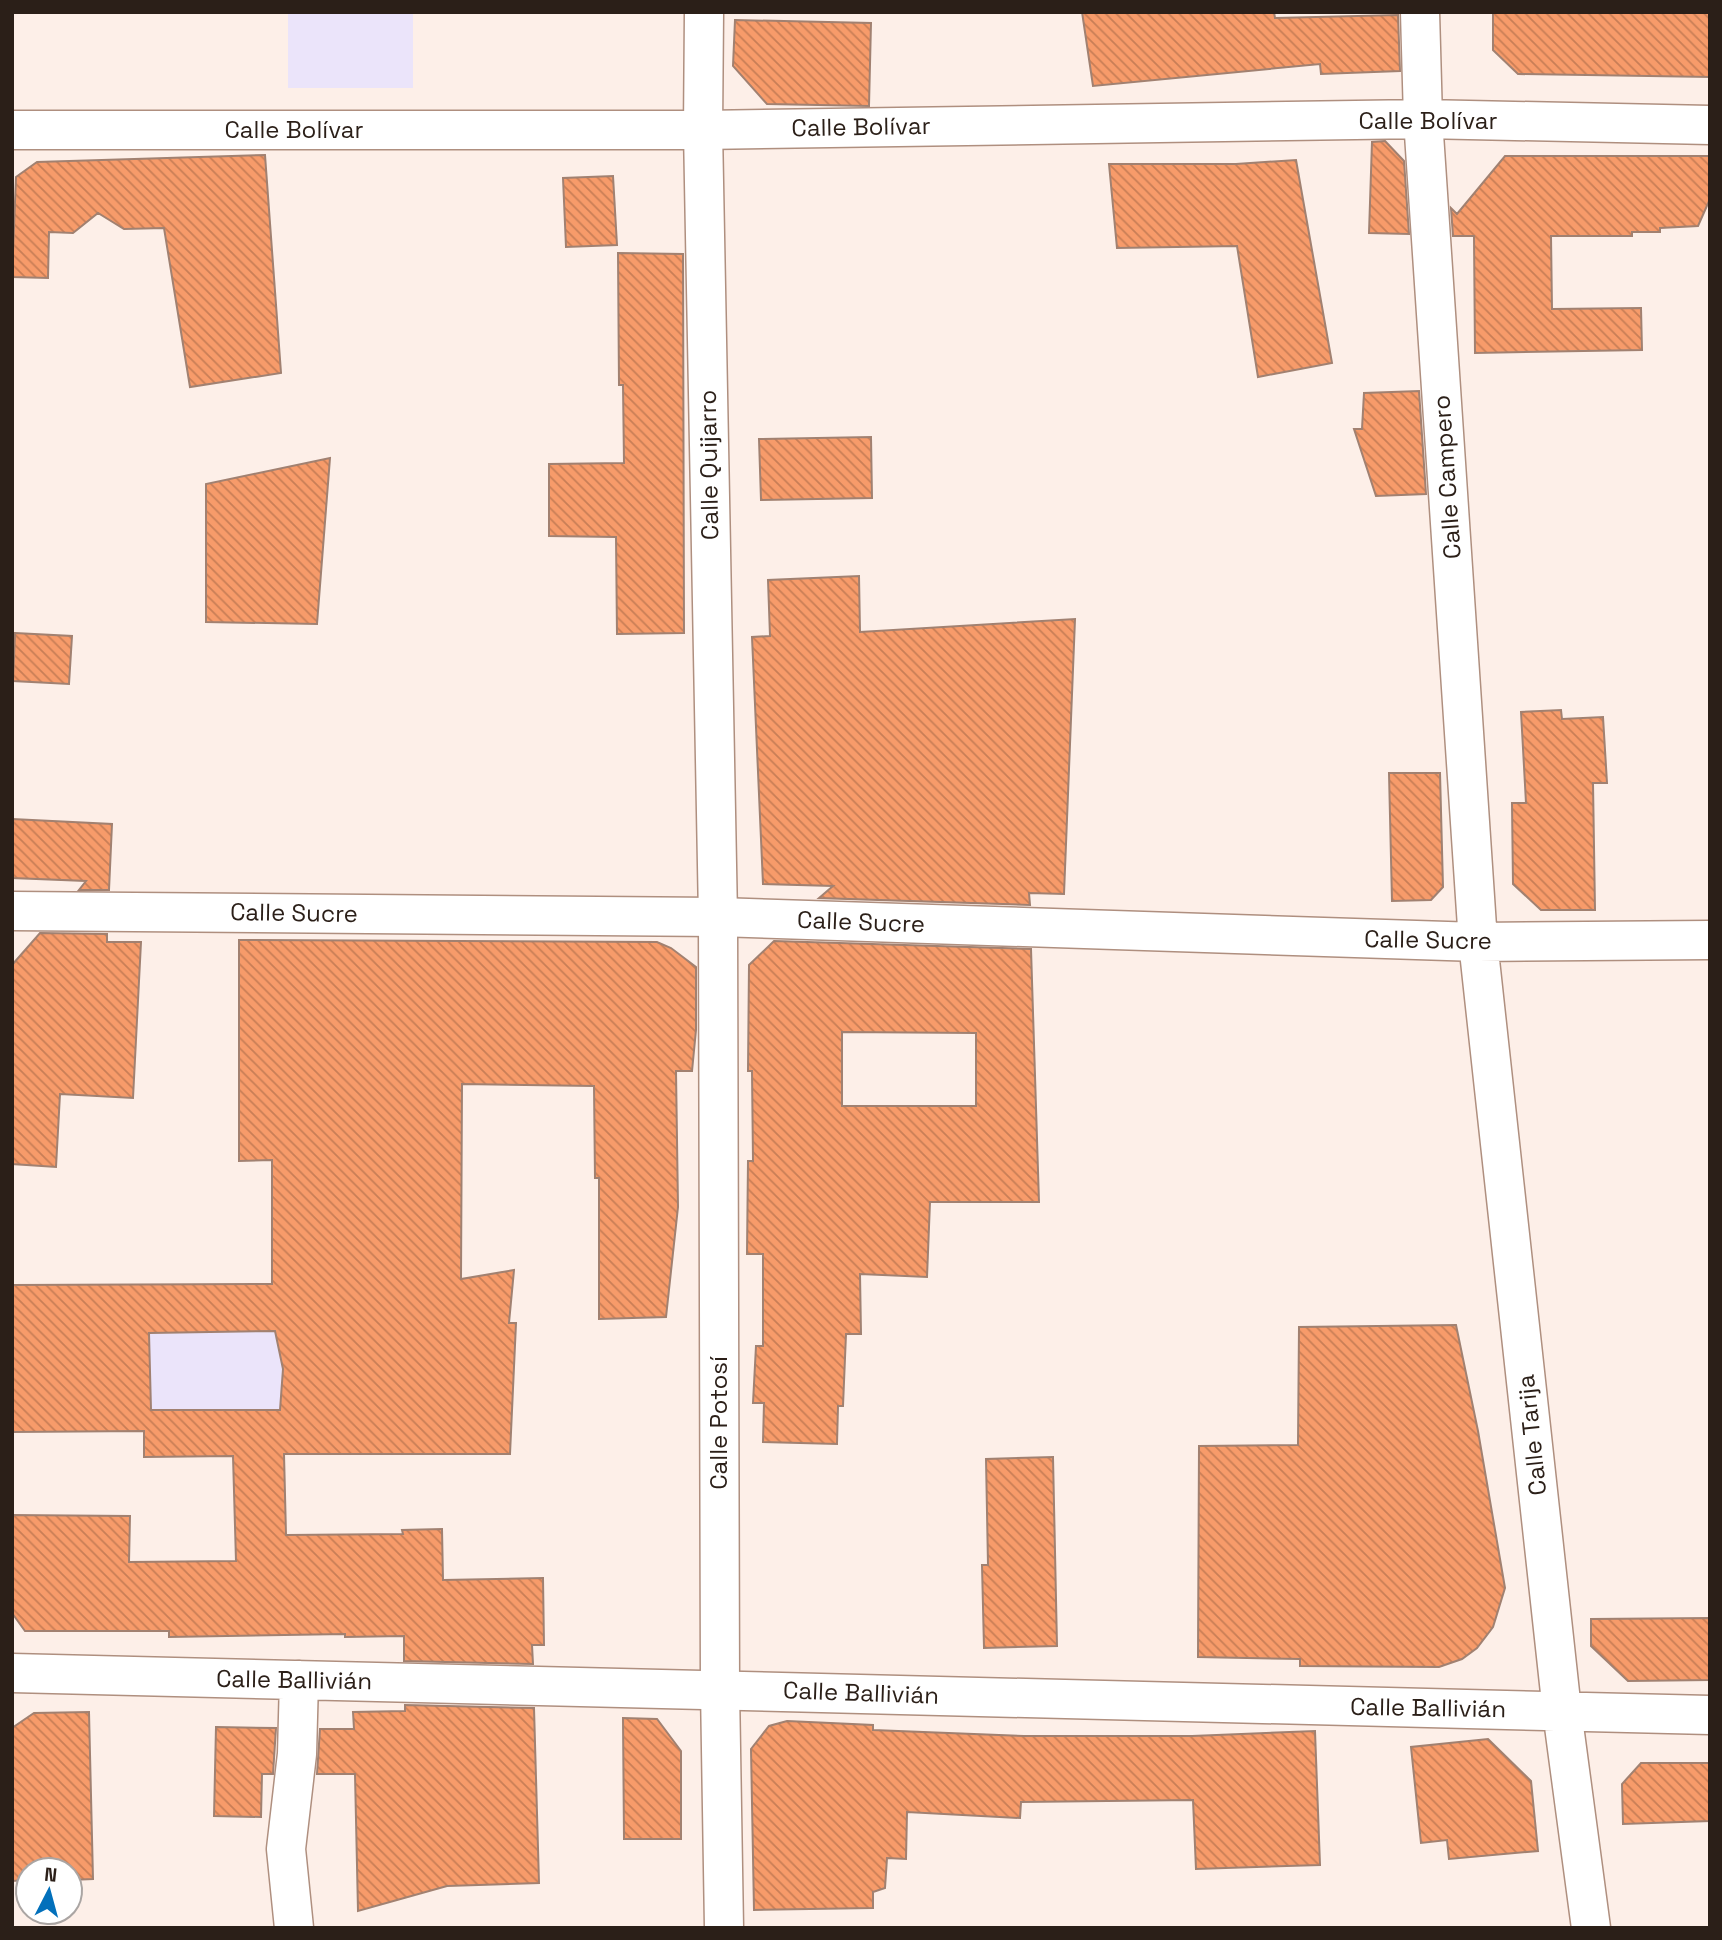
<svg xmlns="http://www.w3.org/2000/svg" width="1722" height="1940" font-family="'Space Grotesk',sans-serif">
  <defs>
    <pattern id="building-back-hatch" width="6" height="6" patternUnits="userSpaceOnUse" patternTransform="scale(1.75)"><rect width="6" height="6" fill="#f79b6a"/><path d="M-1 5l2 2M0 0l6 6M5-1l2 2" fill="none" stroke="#c87e56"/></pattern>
  </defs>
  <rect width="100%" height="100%" fill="#fdefe8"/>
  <!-- education -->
  <path fill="#ebe4fa" d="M 288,12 L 413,12 L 413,88 L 288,88 Z
    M 273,1284 L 289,1370 L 280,1455 L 144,1457 L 144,1431 L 12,1432 L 12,1285 Z"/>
  <!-- building -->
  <path fill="url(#building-back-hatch)" stroke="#a18171" stroke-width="2" fill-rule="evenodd" d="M 1082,12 L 1274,12 L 1275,18 L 1398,15 L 1400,71 L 1321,74 L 1320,64 L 1093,86 Z
    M 1493,12 L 1710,12 L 1710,77 L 1518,74 L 1493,50 Z
    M 735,20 L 871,23 L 869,106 L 767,104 L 733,66 Z
    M 1385,141 L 1404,161 L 1409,234 L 1369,233 L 1372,142 Z
    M 265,155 L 281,373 L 190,387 L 164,228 L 124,229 L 98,213 L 73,233 L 49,232 L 48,278 L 12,277 L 16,177 L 37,162 Z
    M 1505,156 L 1710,156 L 1710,199 L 1698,226 L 1660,228 L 1660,232 L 1632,232 L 1632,236 L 1551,236 L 1552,309 L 1641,308 L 1642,350 L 1475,353 L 1474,236 L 1453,236 L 1451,208 L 1457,214 Z
    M 1296,160 L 1332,363 L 1258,377 L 1237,246 L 1117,248 L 1109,164 L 1236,164 Z
    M 613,176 L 617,245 L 566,247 L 563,178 Z
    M 618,253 L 683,254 L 684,633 L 617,634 L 616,537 L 549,536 L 549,464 L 624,463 L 623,385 L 619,385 Z
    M 1419,391 L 1426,494 L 1376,496 L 1354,429 L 1362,429 L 1364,393 Z
    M 871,437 L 872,498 L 761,500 L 759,439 Z
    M 330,458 L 317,624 L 206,622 L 206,484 Z
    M 859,576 L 860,632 L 1075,619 L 1064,894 L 1029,893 L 1030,905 L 819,898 L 833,886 L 763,884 L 752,637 L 770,636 L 768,580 Z
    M 15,633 L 72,636 L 69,684 L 13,681 Z
    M 1561,710 L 1562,719 L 1603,717 L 1607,783 L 1593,783 L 1595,910 L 1541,910 L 1513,884 L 1512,803 L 1526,803 L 1521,712 Z
    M 1389,773 L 1440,773 L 1443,887 L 1431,900 L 1392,901 Z
    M 12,819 L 112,824 L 109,890 L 79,890 L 86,881 L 12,878 Z
    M 40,933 L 107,934 L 107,942 L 141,942 L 133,1098 L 60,1094 L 56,1167 L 12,1164 L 12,965 Z
    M 239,940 L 657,942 L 671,948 L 696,967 L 696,1030 L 692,1071 L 676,1071 L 678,1207 L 666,1317 L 599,1319 L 599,1178 L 595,1178 L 594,1086 L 462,1084 L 461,1279 L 514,1270 L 509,1323 L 516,1323 L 510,1454 L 284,1454 L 286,1535 L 403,1534 L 402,1530 L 442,1529 L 443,1580 L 543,1578 L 544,1645 L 532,1645 L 533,1664 L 404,1661 L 404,1636 L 345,1637 L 345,1634 L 169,1637 L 169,1631 L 25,1631 L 12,1613 L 12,1515 L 130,1516 L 129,1562 L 236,1561 L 233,1456 L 144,1457 L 144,1431 L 12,1432 L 12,1285 L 272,1284 L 272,1160 L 239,1161 ZM 275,1331 L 283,1369 L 280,1410 L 151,1410 L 149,1333 Z
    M 774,941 L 1031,949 L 1039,1202 L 930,1202 L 927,1277 L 860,1274 L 861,1334 L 846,1334 L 843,1406 L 838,1406 L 837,1444 L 763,1442 L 764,1403 L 753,1403 L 756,1346 L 763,1346 L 763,1254 L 747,1254 L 748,1161 L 753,1161 L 752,1071 L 748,1071 L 749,965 ZM 842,1032 L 976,1033 L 976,1106 L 842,1106 Z
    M 1456,1325 L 1478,1431 L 1505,1588 L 1493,1627 L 1477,1648 L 1462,1659 L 1439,1667 L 1300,1666 L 1300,1659 L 1198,1657 L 1199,1446 L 1298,1445 L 1299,1327 Z
    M 1053,1457 L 1057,1646 L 984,1648 L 982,1565 L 988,1565 L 986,1459 Z
    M 1710,1618 L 1710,1680 L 1628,1681 L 1591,1646 L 1591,1619 Z
    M 405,1705 L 534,1708 L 539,1883 L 447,1886 L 358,1911 L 355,1774 L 317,1774 L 320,1729 L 354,1729 L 353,1712 L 405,1711 Z
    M 89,1712 L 93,1879 L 70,1880 L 70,1870 L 28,1870 L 28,1880 L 12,1881 L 12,1728 L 34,1713 Z
    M 623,1718 L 657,1719 L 681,1751 L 681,1839 L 624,1839 Z
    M 787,1721 L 873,1725 L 873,1730 L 1024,1736 L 1192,1736 L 1315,1731 L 1320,1865 L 1196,1869 L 1193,1800 L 1021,1802 L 1020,1818 L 907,1812 L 906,1859 L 887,1858 L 885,1888 L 873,1892 L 873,1908 L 754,1910 L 751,1749 L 769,1726 Z
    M 216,1727 L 276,1728 L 273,1774 L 262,1774 L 261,1817 L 214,1816 Z
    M 1488,1739 L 1531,1781 L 1538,1851 L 1449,1859 L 1447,1840 L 1421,1843 L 1411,1747 Z
    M 1641,1763 L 1710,1763 L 1710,1821 L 1623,1824 L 1622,1784 Z"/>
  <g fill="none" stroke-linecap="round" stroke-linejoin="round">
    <defs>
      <path id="street" d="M 1420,12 L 1423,119 L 1478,942 L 1562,1711 L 1591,1928
        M 12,130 L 703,130 L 1423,119 L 1710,125
        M 12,911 L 718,917 L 1478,942 L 1710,940
        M 12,1673 L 1710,1715
        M 294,1928 L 286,1849 L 297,1754 L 299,1680"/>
      <path id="secondary" d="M 704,12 L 703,130 L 718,917 L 720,1689 L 724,1928"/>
    </defs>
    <!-- street casing -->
    <use href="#street" stroke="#af8f7f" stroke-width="41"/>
    <!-- secondary casing -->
    <use href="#secondary" stroke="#af8f7f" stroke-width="41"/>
    <!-- street -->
    <use href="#street" stroke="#fff" stroke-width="38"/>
    <!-- secondary -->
    <use href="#secondary" stroke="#fff" stroke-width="38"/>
  </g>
  <g text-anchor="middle" stroke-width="7" stroke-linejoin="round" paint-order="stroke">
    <!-- street labels -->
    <g font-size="24" fill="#2b1f18" stroke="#fff">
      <text x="1428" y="129">Calle Bolívar</text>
      <text transform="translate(861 127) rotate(-1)" y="8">Calle Bolívar</text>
      <text x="294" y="138">Calle Bolívar</text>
      <text transform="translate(709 465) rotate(-91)" y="8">Calle Quijarro</text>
      <text transform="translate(1447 477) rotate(-94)" y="8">Calle Campero</text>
      <text transform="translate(294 913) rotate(1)" y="8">Calle Sucre</text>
      <text transform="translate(861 922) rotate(2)" y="8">Calle Sucre</text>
      <text transform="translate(1428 940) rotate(1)" y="8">Calle Sucre</text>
      <text transform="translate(719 1423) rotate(-90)" y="8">Calle Potosí</text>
      <text transform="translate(1532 1435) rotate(-96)" y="8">Calle Tarija</text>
      <text transform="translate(294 1680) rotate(1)" y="8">Calle Ballivián</text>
      <text transform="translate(861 1693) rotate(2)" y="8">Calle Ballivián</text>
      <text transform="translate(1428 1708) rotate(1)" y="8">Calle Ballivián</text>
    </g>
  </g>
  <!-- border -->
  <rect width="1722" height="1940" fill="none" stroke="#2b1f18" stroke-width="28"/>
  <!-- north arrow -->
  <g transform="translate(49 1891) rotate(6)"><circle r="33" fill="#ffffff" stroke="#aaa5a3" stroke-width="2"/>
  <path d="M0-5L12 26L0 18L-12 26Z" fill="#0270bb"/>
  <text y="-10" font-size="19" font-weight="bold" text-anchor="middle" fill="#2b1f18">N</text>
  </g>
</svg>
